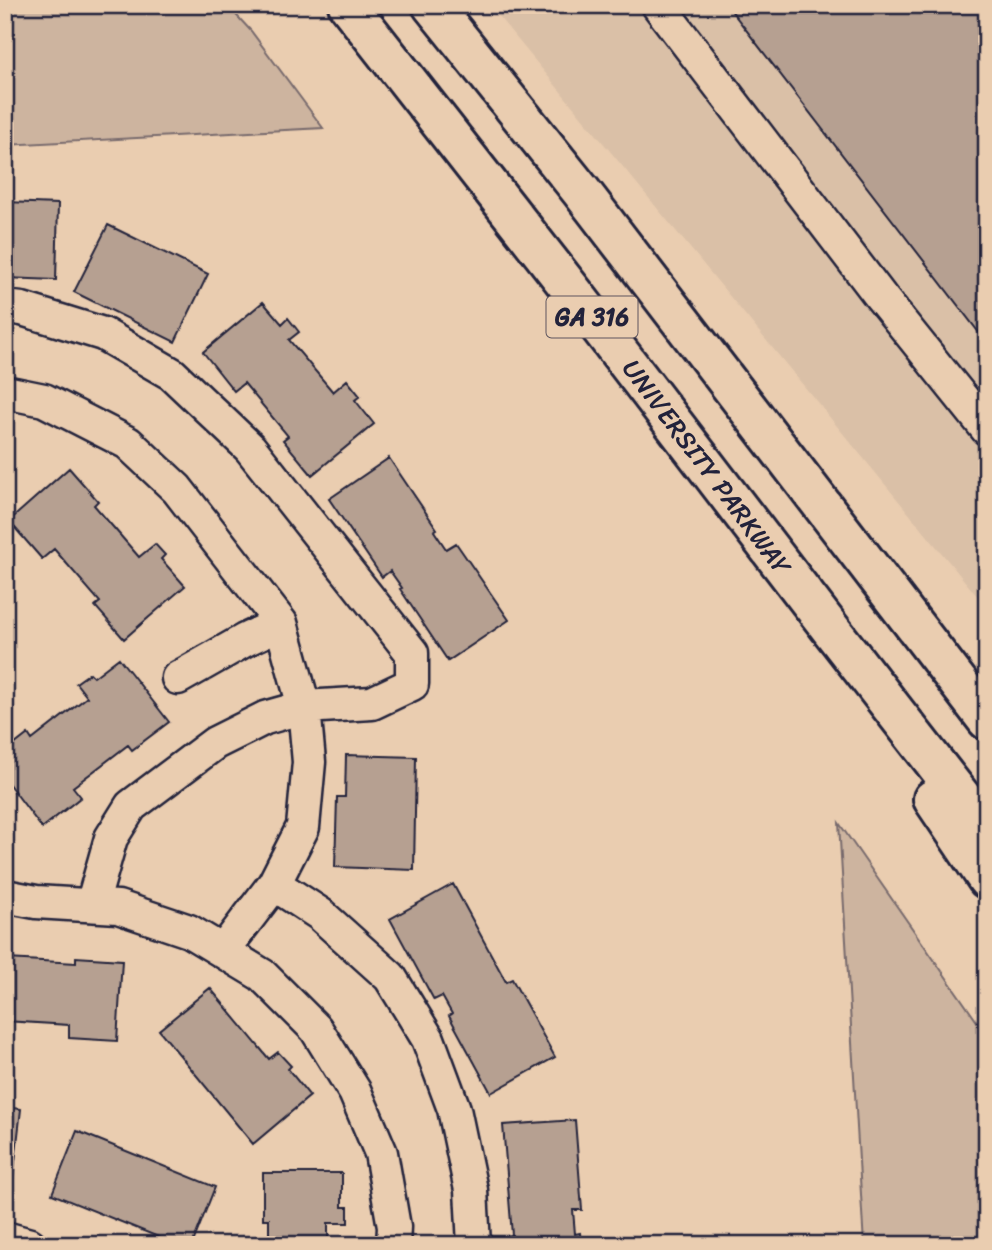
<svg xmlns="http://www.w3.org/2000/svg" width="992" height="1250" font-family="Sriracha,sans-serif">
  <rect width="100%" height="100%" fill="#eacdb0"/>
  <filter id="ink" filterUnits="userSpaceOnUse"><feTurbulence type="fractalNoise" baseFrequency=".0143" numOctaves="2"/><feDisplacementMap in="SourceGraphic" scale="14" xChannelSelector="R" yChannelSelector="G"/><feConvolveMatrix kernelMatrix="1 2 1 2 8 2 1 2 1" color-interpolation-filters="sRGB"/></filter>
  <g filter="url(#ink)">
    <!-- built -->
    <path fill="#dac0a7" d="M 489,5 L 987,5 L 987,608 L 643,191 Z"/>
    <!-- green -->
    <path fill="#cdb49f" stroke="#786b6d" stroke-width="2" d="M 5,5 L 227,5 L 251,31 L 323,128 L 5,145 Z
      M 839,823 L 987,1036 L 987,1245 L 864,1245 Z"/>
    <!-- building -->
    <path fill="#b6a091" stroke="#22223b" stroke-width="2" d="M 727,5 L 987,5 L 987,343 Z
      M 5,202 L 58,204 L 56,280 L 5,278 Z
      M 108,225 L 208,274 L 175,342 L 74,292 Z
      M 263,302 L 282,324 L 288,318 L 299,332 L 289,340 L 333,392 L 347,380 L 360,396 L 355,400 L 374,424 L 312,475 L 283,440 L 288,436 L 244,383 L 234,391 L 203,352 Z
      M 389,458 L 437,529 L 434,531 L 446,549 L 456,543 L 509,620 L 448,661 L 400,589 L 402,588 L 390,571 L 382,577 L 329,499 Z
      M 69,468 L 98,501 L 94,505 L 139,557 L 155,544 L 165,555 L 161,559 L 185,586 L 124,639 L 95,606 L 100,602 L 54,549 L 42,559 L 9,521 Z
      M 119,658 L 169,722 L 132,750 L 128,745 L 73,787 L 81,797 L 42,828 L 5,779 L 5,752 L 28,734 L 32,740 L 87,697 L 76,683 L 90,673 L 94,677 Z
      M 346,755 L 416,757 L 414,870 L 335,867 L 337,797 L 345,797 Z
      M 453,884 L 506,982 L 512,979 L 555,1057 L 491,1093 L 449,1016 L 452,1014 L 442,996 L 434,1000 L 390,919 Z
      M 5,945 L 9,945 L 8,959 L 76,963 L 76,957 L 122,960 L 117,1041 L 69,1038 L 69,1025 L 5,1021 Z
      M 210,988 L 269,1059 L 278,1052 L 291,1066 L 288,1069 L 310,1096 L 253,1144 L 159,1030 Z
      M 5,1107 L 21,1109 L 13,1179 L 5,1178 Z
      M 575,1120 L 582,1210 L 573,1210 L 575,1234 L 580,1233 L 581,1245 L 508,1245 L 507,1236 L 512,1235 L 503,1125 Z
      M 77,1131 L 215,1187 L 192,1245 L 178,1245 L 52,1194 Z
      M 263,1173 L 342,1173 L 342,1207 L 348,1207 L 348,1223 L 328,1223 L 328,1245 L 269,1245 L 269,1219 L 263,1219 Z"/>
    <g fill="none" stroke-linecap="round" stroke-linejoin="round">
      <defs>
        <path id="minor" d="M 658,5 L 881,297 L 987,429
          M 5,307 L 22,309 L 103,334 L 172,374 L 250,448 L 412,653 L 412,684 L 372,703 L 304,707 L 281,623 L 177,489 L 128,443 L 44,400 L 5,392
          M 178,678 L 245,640 L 281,623
          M 5,896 L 36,902 L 118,907 L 189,931 L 262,975 L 316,1029 L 355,1092 L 381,1153 L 394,1227 L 393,1245
          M 92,905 L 111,838 L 131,806 L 215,743 L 265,718 L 304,707 L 309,762 L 303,827 L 274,884
          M 223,951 L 274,884 L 320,914 L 390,977 L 428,1039 L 454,1109 L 471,1190 L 474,1245
          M 5,1238 L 30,1245"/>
        <path id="highway" d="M 348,5 L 576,296 L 833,632 L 987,830
          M 432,5 L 581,191 L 987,720
          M 933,799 L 987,879"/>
      </defs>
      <!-- minor casing -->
      <use href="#minor" stroke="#22223b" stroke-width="37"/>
      <!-- highway casing -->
      <use href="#highway" stroke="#22223b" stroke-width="44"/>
      <!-- minor -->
      <use href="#minor" stroke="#eacdb0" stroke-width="32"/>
      <!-- highway -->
      <use href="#highway" stroke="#eacdb0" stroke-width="38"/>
    </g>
  </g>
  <g text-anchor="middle" stroke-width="6" stroke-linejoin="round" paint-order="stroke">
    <!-- shield labels -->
    <rect fill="#eacdb0" stroke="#5e555e" stroke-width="2" x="546.5" y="296.5" width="91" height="41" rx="5"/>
    <g font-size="24" font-weight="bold" fill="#22223b">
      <text x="592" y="325">GA 316</text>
    </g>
    <!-- street labels -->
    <g font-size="26" fill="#22223b" stroke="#eacdb0">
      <text transform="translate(707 467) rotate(53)" y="9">UNIVERSITY PARKWAY</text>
    </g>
  </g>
  <!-- margin -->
  <rect width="992" height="1250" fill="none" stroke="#eacdb0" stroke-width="28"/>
  <rect x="14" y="14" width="964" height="1222" fill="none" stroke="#22223b" stroke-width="2.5" filter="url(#ink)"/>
</svg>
